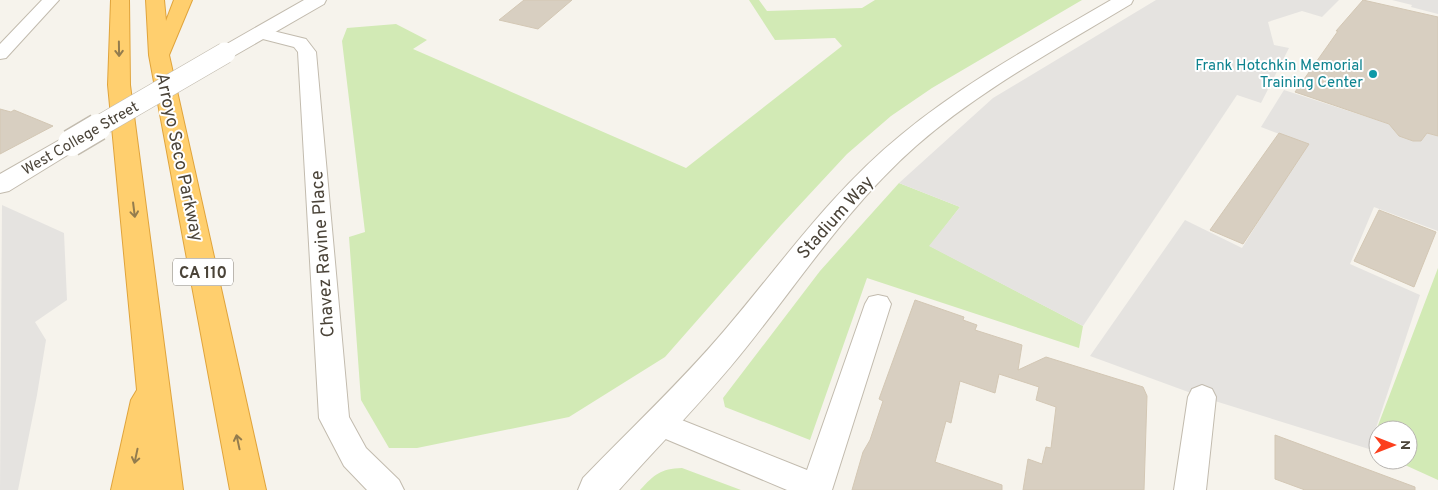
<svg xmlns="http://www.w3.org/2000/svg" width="1438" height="490" font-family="Overpass,sans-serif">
  <rect width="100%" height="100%" fill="#f6f3ec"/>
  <!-- green -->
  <path fill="#d2eab5" d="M 749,0 L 759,0 L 767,11 L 862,8 L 875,0 L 1082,0 L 932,88 L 891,116 L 847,154 L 781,225 L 665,357 L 569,417 L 417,448 L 389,448 L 361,400 L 349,237 L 365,232 L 342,41 L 347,28 L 396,24 L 427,40 L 413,49 L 686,168 L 842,46 L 835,38 L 775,40 Z
    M 899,183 L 960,207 L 930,246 L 1083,326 L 1079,348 L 867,278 L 810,440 L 725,407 L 723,398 L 820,271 Z
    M 1438,268 L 1438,480 L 1394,460 L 1408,460 L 1408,430 L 1378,430 L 1378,453 L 1369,449 Z
    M 682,468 L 741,490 L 640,490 C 655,474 660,469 682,468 Z"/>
  <!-- parking -->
  <path fill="#e5e3e0" d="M 1156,0 L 1339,0 L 1322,17 L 1302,11 L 1268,22 L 1274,45 L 1289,48 L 1261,103 L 1237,95 L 1083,326 L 929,246 L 960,207 L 899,183 L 993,98 Z
    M 1392,0 L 1438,0 L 1438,14 L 1411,7 L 1412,5 Z
    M 1284,90 L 1395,126 L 1394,130 L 1399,136 L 1413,141 L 1421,141 L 1427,133 L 1438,136 L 1438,231 L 1374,207 L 1350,264 L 1420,295 L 1369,449 L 1202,397 L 1090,356 L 1185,220 L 1242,248 L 1306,144 L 1261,127 Z
    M 2,205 L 64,233 L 67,300 L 35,322 L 46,340 L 37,395 L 18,490 L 0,490 Z"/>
  <!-- building -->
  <path fill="#d8cfc1" stroke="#d3c7b4" d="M 524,0 L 572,0 L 538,29 L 499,20 Z
    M 1363,0 L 1438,17 L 1438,136 L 1427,133 L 1421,141 L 1413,141 L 1399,136 L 1389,124 L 1295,92 L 1338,31 L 1336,31 Z
    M 0,109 L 11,112 L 14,110 L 53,126 L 0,154 Z
    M 1279,133 L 1309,144 L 1243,244 L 1210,230 Z
    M 1379,210 L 1436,232 L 1414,287 L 1354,261 Z
    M 915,300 L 964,317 L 963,320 L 977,325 L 975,330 L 1022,345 L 1018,370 L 1046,357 L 1143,387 L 1147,396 L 1144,490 L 1023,490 L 1028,459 L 1042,464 L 1046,447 L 1051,448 L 1056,407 L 1036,400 L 1039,387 L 999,374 L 995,393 L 960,381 L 951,423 L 946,421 L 935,462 L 1002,485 L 1002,490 L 852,490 L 863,452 L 870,440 L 883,401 L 879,399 Z
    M 1275,435 L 1415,487 L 1415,490 L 1305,490 L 1275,479 Z"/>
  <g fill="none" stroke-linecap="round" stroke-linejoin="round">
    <defs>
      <path id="minor" d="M 42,0 L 59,0 L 6,58 L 0,59 L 0,44 Z
        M 261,28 L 306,39 L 316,52 L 349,417 L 366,448 L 399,480 L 404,490 L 367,490 L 344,466 L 319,418 L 298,52 L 294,47 L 255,37 L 253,33 L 255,29 Z
        M 878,295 L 887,297 L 891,304 L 832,490 L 787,490 L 649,432 L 644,423 L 649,414 L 659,411 L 807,470 L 865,304 L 869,297 Z
        M 1202,385 L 1212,389 L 1216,397 L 1206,490 L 1174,490 L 1188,397 L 1192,389 Z"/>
      <path id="tertiary" d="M 304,0 L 326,0 L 324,4 L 232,57 L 225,59 L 218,57 L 215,53 L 218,49 Z
        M 1111,0 L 1133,0 L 1131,4 C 1058,48 980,90 916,146 C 849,205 801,279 745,349 C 706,398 661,443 619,490 L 578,490 L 583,478 C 630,429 680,383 724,331 C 781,264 832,191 901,135 C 965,82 1039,42 1111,0 Z
        M 71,136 L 79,138 L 83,143 L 79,148 L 9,191 L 0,193 L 0,174 L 63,138 Z"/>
      <path id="motorway" d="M 111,0 L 129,0 L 130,85 L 183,490 L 111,490 L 131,400 L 137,390 L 108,85 Z
        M 146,0 L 164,0 L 166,21 L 174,0 L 192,0 L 169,55 L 266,490 L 230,490 L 149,55 Z"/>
    </defs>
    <!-- minor casing -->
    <use href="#minor" stroke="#c2bbae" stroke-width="2"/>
    <!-- tertiary casing -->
    <use href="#tertiary" stroke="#c2bbae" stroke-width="2"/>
    <!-- motorway casing -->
    <use href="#motorway" stroke="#e0a43c" stroke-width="2"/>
    <!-- minor -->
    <use href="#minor" fill="#fff" fill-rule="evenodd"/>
    <!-- tertiary -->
    <use href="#tertiary" fill="#fff" fill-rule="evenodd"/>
    <!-- motorway -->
    <use href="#motorway" fill="#ffcf6e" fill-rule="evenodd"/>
    <defs>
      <path id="tertiary-bridge-far1" d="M 96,128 L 225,53"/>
      <path id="tertiary-bridge" d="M 71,143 L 98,127"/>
    </defs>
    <!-- tertiary-bridge-far1 casing -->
    <use href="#tertiary-bridge-far1" stroke="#c2bbae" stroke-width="22" stroke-linecap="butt"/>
    <!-- tertiary-bridge casing -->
    <use href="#tertiary-bridge" stroke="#c2bbae" stroke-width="29" stroke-linecap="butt"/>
    <!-- tertiary-bridge-far1 -->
    <use href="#tertiary-bridge-far1" stroke="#fff" stroke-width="21"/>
    <!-- tertiary-bridge -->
    <use href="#tertiary-bridge" stroke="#fff" stroke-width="26"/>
  </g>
  <!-- one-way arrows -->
  <defs><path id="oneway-shaft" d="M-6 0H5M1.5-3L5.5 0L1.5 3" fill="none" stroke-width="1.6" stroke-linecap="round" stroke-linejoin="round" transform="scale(1.25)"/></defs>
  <g stroke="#937c4e">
    <use href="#oneway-shaft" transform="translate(119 49) rotate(89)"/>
    <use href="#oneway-shaft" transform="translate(134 210) rotate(83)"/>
    <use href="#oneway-shaft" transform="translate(238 442) rotate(-102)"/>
    <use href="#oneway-shaft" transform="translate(136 456) rotate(102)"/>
  </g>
  <!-- markers -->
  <circle fill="#0f9aa8" stroke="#fff" stroke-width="2" cx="1373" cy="74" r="5"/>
  <g text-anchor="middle" stroke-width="4" stroke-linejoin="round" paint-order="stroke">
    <!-- far-culture labels -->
    <g font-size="15" fill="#0d838f" stroke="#fff" text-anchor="end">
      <text x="1363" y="70">Frank Hotchkin Memorial<tspan x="1363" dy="17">Training Center</tspan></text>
    </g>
    <!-- far-street labels -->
    <g font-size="15" fill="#4b4439" stroke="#fff">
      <text transform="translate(80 138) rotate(-30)" y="5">West College Street</text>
    </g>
    <!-- shield labels -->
    <rect fill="#fff" stroke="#817c74" stroke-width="1" x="173" y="258.5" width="60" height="27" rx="4"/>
    <g font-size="16" font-weight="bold" fill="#4b4439">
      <text x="203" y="278">CA 110</text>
    </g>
    <!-- street labels -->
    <g font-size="18" fill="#4b4439" stroke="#fff">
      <text transform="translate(180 157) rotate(78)" y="6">Arroyo Seco Parkway</text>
      <text transform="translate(835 217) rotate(-48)" y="6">Stadium Way</text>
      <text transform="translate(322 254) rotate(-94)" y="6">Chavez Ravine Place</text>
    </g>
  </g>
  <!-- north arrow -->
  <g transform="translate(1393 445) rotate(90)"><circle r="24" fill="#ffffff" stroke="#b7b4b0"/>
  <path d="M0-4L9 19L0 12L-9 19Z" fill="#fc3f1d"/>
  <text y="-8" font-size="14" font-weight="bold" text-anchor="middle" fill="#4b4439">N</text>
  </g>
</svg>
